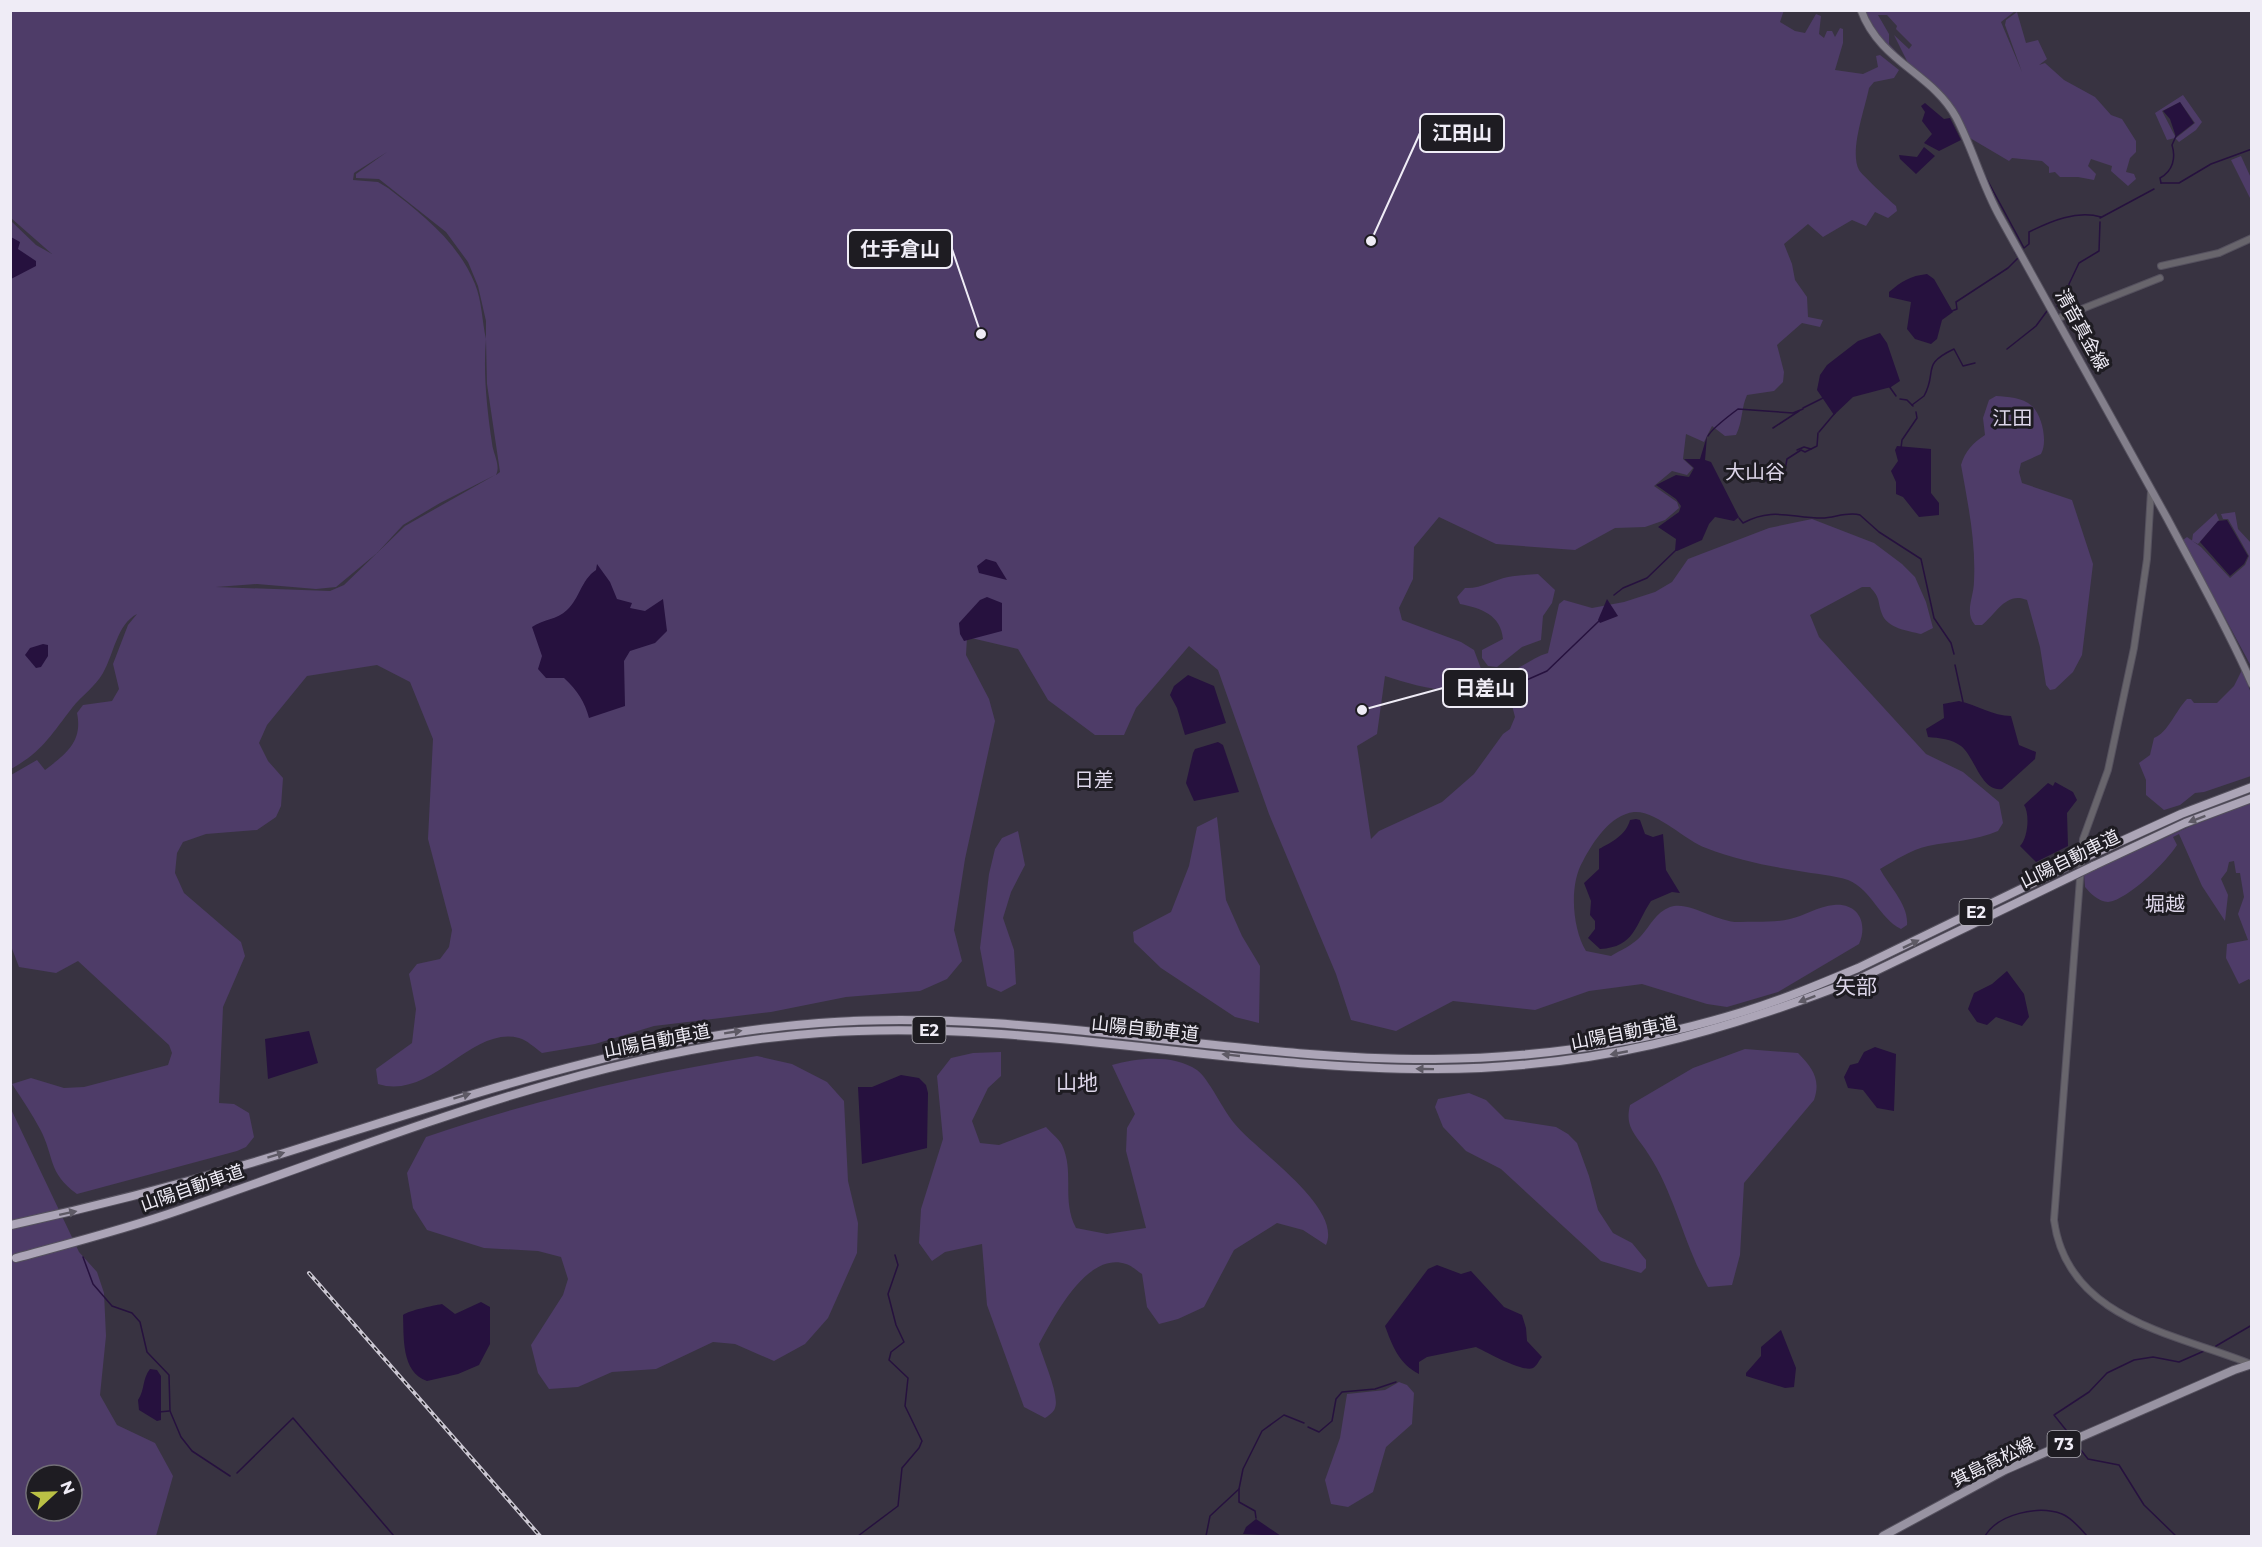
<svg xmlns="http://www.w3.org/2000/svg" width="2262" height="1547" viewBox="0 0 2262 1547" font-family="Montserrat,'Noto Sans JP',sans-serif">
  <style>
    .green { fill: #4e3c68; fill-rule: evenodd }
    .water { fill: #26113e }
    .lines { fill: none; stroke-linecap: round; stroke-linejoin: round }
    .stream { stroke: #26113e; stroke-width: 1.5 }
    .tertiary-casing { stroke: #55515e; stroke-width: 8 }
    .secondary-casing { stroke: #55515e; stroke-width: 9 }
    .primary-casing { stroke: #55515e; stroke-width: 10 }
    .motorway-casing { stroke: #55515e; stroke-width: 10 }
    .tertiary { stroke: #68656c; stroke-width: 6 }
    .secondary { stroke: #837f8b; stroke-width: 7 }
    .primary { stroke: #9893a2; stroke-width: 8 }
    .motorway { stroke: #aca5b7; stroke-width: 8 }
    .rail-casing { stroke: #cbc7d2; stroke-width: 4 }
    .rail { stroke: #1e1c22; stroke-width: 1.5; stroke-dasharray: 4.5; stroke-linecap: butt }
    .motorway-bridge-casing { stroke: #55515e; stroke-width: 10; stroke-linecap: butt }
    .motorway-bridge { stroke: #aca5b7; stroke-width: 8 }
    .oneway { fill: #5e5a65 }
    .labels { text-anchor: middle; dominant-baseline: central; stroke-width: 6; stroke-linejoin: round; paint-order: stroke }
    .shield { fill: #1e1c22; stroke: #b0aeb6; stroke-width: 1.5 }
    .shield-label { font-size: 16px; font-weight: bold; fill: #efecf6 }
    .street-label { font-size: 18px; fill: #efecf6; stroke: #1e1c22 }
    .neighbourhood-label { font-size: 20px; fill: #ddd6e9; stroke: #1e1c22 }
    .quarter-label { font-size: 21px; fill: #ddd6e9; stroke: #1e1c22 }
    .leader { fill: none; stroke: #efecf6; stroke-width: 2 }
    .callout-dot { fill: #efecf6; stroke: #1e1c22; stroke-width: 2 }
    .callout { fill: #1e1c22; stroke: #efecf6; stroke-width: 2 }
    .callout-label { font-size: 20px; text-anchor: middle; font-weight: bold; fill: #efecf6 }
  </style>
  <rect width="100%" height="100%" fill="#383341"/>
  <g class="green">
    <path d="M1784 10 1780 22 1795 31 1805 33 1816 14 1821 16 1819 34 1824 38 1827 31H1832L1835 37 1840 28 1843 29V43L1835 70 1863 74 1878 67 1876 56 1880 55 1899 70 1894 78 1874 82 1869 88C1865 109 1849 151 1859 170 1861 174 1890 201 1896 206L1897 211 1888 218 1875 212 1866 226 1852 220 1823 237 1808 224 1784 244 1792 264 1795 280 1807 297 1808 317 1823 320 1820 327 1802 323 1777 345 1784 372 1783 382 1774 391 1747 395C1741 408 1743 421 1736 435L1725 436 1712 426 1704 442 1686 434 1683 459 1693 468 1687 475 1672 471 1654 486 1677 502 1679 508 1665 520 1645 527 1615 528 1575 550 1496 544 1439 517 1414 547 1413 579 1399 608 1402 620 1461 642 1474 650 1483 674 1477 686C1447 696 1414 685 1385 676L1377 734 1357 746 1371 839 1379 831 1442 802 1474 774 1503 734 1510 729 1515 717 1504 674C1521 669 1531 658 1548 653L1559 604 1564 600 1592 608 1624 602 1655 592 1672 582 1688 559 1769 528 1812 519 1874 543 1902 564 1915 577 1926 602 1933 628 1921 634C1908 631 1887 628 1882 614 1877 600 1881 599 1870 587H1862L1810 615 1819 637 1926 754 1963 772 1999 802 2003 823 1998 831C1975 841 1952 841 1928 846 1910 850 1896 860 1880 869 1889 886 1909 905 1907 925L1901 929C1879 918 1872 890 1848 880 1833 875 1814 874 1799 871 1767 866 1737 860 1706 848 1686 841 1656 810 1634 812 1610 815 1593 842 1583 861 1569 884 1572 928 1586 951L1611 956C1621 950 1633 945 1641 936 1651 925 1655 913 1670 907 1689 900 1717 923 1740 922 1756 921 1774 923 1790 919 1804 916 1819 906 1834 905 1859 903 1868 924 1859 944L1778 992 1727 1007 1707 1004 1642 984 1589 991 1535 1010 1453 1001 1396 1031 1351 1020 1336 974 1269 814 1218 670 1189 646 1136 708 1124 735H1095L1048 700 1018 649 967 637 966 655 989 699 995 721 965 859 954 930 962 961 947 979 920 991 846 997 771 1012 654 1026 595 1044 542 1053C535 1048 527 1040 519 1038 472 1025 431 1101 378 1084L376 1069 412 1043 416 1009 409 974 417 964 440 959 449 947 452 930 428 839 433 739 410 682 377 665 307 676 267 725 259 743 268 761 283 778 281 806 276 817 257 830 206 834 183 842 177 853 175 873 184 893 241 942 245 956 223 1007 219 1103 234 1104 249 1113 254 1137 246 1147 237 1151 77 1194C47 1172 55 1157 40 1129 32 1114 22 1099 12 1084L31 1078 64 1088 84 1087 168 1065 172 1053 169 1045 78 961 56 973 19 967 11 946V775L37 760 45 770C66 754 83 742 77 713L83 705 112 701 119 689 113 664 128 625 137 614C117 624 114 654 103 673 95 687 82 695 72 708 51 735 42 752 11 769L10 220 36 245 52 254 11 218V11ZM387 152 356 174V178L379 179 446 232 468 262 478 286 486 321V339C482 321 482 301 475 284 458 242 422 214 388 188L378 182 353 180 354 173ZM486 339 487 384 500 472 496 475C501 465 493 454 492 443 487 409 483 373 486 339ZM495 475 405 526 344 585 330 591 216 587 257 584 316 589 336 587 377 553 403 525 440 503Z"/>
    <path d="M1865 11H2015L2001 22 2022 72 2005 25 2006 20 2017 12 2026 43 2038 40 2047 59 2039 65 2045 63 2064 80 2095 97 2111 115 2122 119 2136 141V152L2130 158 2126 172 2134 174 2136 179 2128 186 2111 171 2112 166 2091 159 2088 166 2096 174 2094 180 2078 177H2060L2055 172 2049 173V167L2042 161 2012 158 2009 161 1970 138 1948 99 1908 63 1894 35 1909 49 1912 45 1896 29 1897 26 1887 15H1878L1889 34V44L1905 61 1881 40Z"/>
    <path d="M2183 95 2202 122 2196 130 2179 142 2175 138 2167 140 2155 113ZM2180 102 2195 123 2176 138 2162 111Z"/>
    <path d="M2241 156 2251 178 2250 198 2231 160Z"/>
    <path d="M1996 396C2008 397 2022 397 2032 406 2042 415 2048 442 2041 454L2021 463 2019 472 2022 483 2072 500 2093 564 2082 655 2073 672 2055 689 2050 690 2046 685 2040 647 2027 600C2006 591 1996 614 1982 625H1975C1964 612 1974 597 1974 581 1976 542 1968 504 1961 465 1965 451 1973 443 1985 435L1983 418 1989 400Z"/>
    <path d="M2235 512 2238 529 2251 543V666L2183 540 2187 537 2201 547 2230 578 2245 565 2249 556 2228 519H2223L2221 514Z"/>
    <path d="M2216 513 2219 520 2198 544 2192 541 2193 534Z"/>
    <path d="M1538 574 1555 590 1552 603 1543 616 1541 640 1522 647 1497 667 1488 666 1482 658V650L1503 639C1501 615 1481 608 1460 604L1457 597 1465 588C1481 589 1493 580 1508 577 1518 575 1528 575 1538 574Z"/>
    <path d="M2242 670 2251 693V776L2204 792 2195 793 2180 805 2164 810 2146 795V780L2139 763 2150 755 2154 738C2168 733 2176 710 2187 699H2191L2194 703H2217L2234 686Z"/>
    <path d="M2251 803V982L2249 979 2239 984 2226 958 2227 944 2248 940 2238 914 2244 897 2240 873H2236L2234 861 2229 862 2227 871 2221 879 2228 895 2225 921 2202 886 2179 834 2173 837 2177 845C2167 861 2128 900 2108 902 2099 902 2090 893 2085 887L2084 874 2191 826Z"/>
    <path d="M1217 817 1226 900 1242 936 1260 966 1259 1023 1235 1017 1161 968 1134 942 1133 932 1171 912 1189 866 1197 827Z"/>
    <path d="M1018 831 1025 865 1011 892 1003 918 1014 950 1016 984 1001 992 987 986 980 948 989 874 995 849 1002 838Z"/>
    <path d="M1745 1049 1798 1053C1813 1068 1821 1080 1814 1100L1744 1183 1740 1255 1732 1285 1708 1287C1684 1245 1675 1195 1649 1155 1638 1136 1624 1129 1630 1105L1693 1068Z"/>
    <path d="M1001 1052V1076L988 1088 972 1121 980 1143 999 1145 1046 1127C1051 1133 1059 1139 1062 1145 1075 1173 1061 1199 1076 1228L1107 1234 1146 1228 1126 1151 1127 1128 1135 1114 1112 1065C1138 1058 1172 1054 1197 1070 1209 1079 1223 1110 1234 1123 1255 1150 1343 1207 1326 1245L1303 1230 1277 1223 1234 1250 1204 1307 1178 1319 1159 1324 1147 1307 1142 1274C1137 1271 1131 1265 1126 1264 1087 1251 1054 1317 1039 1344 1043 1359 1060 1396 1055 1408 1054 1412 1048 1416 1045 1418L1024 1407 987 1305 982 1244 945 1252 932 1261 919 1243 921 1209 943 1139 937 1076 951 1058 973 1053Z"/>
    <path d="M757 1056 792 1064 827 1082 844 1101 848 1181 858 1223 857 1253 828 1318 805 1344 774 1361 735 1344 713 1342 656 1369 612 1372 578 1387 549 1389 538 1373 531 1345 563 1295 568 1279 561 1257 538 1251 484 1248 427 1230 413 1208 407 1173 426 1137C534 1100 644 1074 757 1056Z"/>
    <path d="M1469 1093 1486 1100 1505 1119 1556 1127 1568 1134 1577 1143 1589 1176 1598 1210 1613 1233 1632 1243 1646 1260V1268L1641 1273 1601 1261 1501 1169 1466 1151 1443 1127 1435 1107 1438 1099Z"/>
    <path d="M10 1107 79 1252 97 1272 104 1293 106 1336 100 1395 117 1425 155 1443 173 1476 156 1536H11ZM36 1475H72V1511H36Z"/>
    <path d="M1399 1382 1407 1385 1414 1393 1412 1424 1386 1447 1373 1492 1348 1507 1331 1504 1325 1480 1340 1438 1347 1394 1385 1390Z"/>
  </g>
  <g class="water">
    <path d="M2180 102 2194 123 2176 137 2170 119 2163 111Z"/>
    <path d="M1925 103 1944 119 1950 118 1961 140 1939 151 1924 143 1932 134 1922 121 1925 112 1921 106Z"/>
    <path d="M1924 147 1935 156 1916 174 1900 159 1899 155 1917 157Z"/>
    <path d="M11 237 20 242 18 249 36 261V266L11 279Z"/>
    <path d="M1927 274 1934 279 1953 312 1942 320 1937 339 1931 344 1915 339 1907 329 1911 302 1889 297V292C1902 281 1910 276 1927 274Z"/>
    <path d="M1880 333 1887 343 1900 381 1891 387 1853 397 1834 415 1817 390 1820 375 1827 365 1858 341Z"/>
    <path d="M1707 436 1705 460 1711 462 1739 517 1734 521 1715 517 1709 524 1702 540 1677 551H1675L1676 539 1658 527 1679 512 1681 506 1676 499 1656 485 1676 475 1689 477 1694 468 1684 459H1700Z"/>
    <path d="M1897 446 1931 449V493L1939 503V515L1919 517 1903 497 1896 494V482L1891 471 1898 461 1895 450Z"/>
    <path d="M2227 520 2248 556 2244 564 2230 576 2200 542 2218 521Z"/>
    <path d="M986 559 996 562 1007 580 979 573 977 566Z"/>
    <path d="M597 564 610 582 617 599 632 603 630 608 645 611 663 599 667 631 655 643 630 651 624 661 625 706 589 718C585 702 577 690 564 678H546L538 669 542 656 532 627C543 619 557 620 567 610 580 598 581 580 596 570Z"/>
    <path d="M987 597 1002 603V631L964 641 960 634 959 623 980 600Z"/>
    <path d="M1607 599 1618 616 1600 623 1598 620Z"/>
    <path d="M43 644 48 645V656L41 667 36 668 25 655 30 648Z"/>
    <path d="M1188 675 1214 686 1226 723 1185 735 1177 708 1170 695 1174 686Z"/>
    <path d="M1959 701C1977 705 1993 716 2011 716L2019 745 2036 752 2035 759 2002 789C1981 792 1975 757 1961 746 1952 739 1939 738 1928 737L1926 729 1944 718 1943 704Z"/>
    <path d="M1218 742 1223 745 1239 792 1194 801 1186 783 1193 753 1195 749Z"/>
    <path d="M2055 782 2073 792 2077 800 2067 813 2068 846 2036 862 2020 846C2028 838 2030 814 2024 805L2048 783 2053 786Z"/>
    <path d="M1636 819 1640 820 1645 834 1653 837 1663 834 1666 870 1680 893 1672 892 1651 901C1635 925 1635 947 1600 949L1588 938 1595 929V921L1590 915 1591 901 1584 883 1599 869V849C1612 842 1626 835 1630 820Z"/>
    <path d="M2007 971 2024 994 2029 1017 2022 1026 1996 1017 1987 1025 1977 1022 1968 1009 1974 993 1992 984Z"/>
    <path d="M309 1031 318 1063 268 1079 265 1039Z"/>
    <path d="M1875 1047 1896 1054 1894 1111 1877 1108 1863 1090 1848 1088 1844 1077 1850 1065 1858 1063 1864 1052Z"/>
    <path d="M901 1075 919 1078 926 1085 928 1093 927 1148 862 1164 858 1087H872Z"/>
    <path d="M1437 1265 1461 1274 1471 1271 1504 1307 1522 1315 1526 1328 1527 1341 1542 1357C1539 1360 1537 1366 1533 1368 1524 1373 1486 1352 1476 1347L1427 1357 1419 1362V1374C1399 1364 1392 1345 1385 1326L1428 1269Z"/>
    <path d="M481 1302 490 1307V1344L479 1365 458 1374 427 1381C401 1372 404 1337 403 1315 410 1310 432 1306 442 1304L455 1314Z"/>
    <path d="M1781 1330 1796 1368 1794 1387 1785 1388 1746 1376V1373L1761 1356V1347Z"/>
    <path d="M150 1369 157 1370 161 1376V1420L157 1421 139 1410 138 1400C145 1390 142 1379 150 1369Z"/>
    <path d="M1256 1519 1281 1536 1243 1534 1246 1527Z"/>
  </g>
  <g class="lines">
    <g class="stream">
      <path d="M1984 174 2024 248 2029 244V232C2051 221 2077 210 2101 217"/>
      <path d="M2161 183H2179L2211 164 2252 149"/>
      <path d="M2161 183 2160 178C2173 171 2176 158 2172 145L2176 136"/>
      <path d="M2100 218 2154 189"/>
      <path d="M2015 252 2049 310"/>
      <path d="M2057 306 2069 299V284L2079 263 2099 251 2100 222"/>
      <path d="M1952 311 1957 309 1956 302 2008 268 2018 258"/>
      <path d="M2007 349 2036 326 2047 311"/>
      <path d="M1889 386 1896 396"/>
      <path d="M1900 399 1907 400 1913 406"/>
      <path d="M1912 405 1924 396C1938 371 1920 365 1954 349L1963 366 1975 363"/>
      <path d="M1803 408 1823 398"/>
      <path d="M1773 428 1799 411"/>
      <path d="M1819 432 1835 413"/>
      <path d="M1708 436C1711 430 1730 415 1738 409L1793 413 1803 409"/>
      <path d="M1901 448 1902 440 1917 418 1916 412"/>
      <path d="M1797 450 1804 447 1811 449"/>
      <path d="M1753 480 1774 481 1785 470 1787 459 1801 450 1805 452 1817 446 1818 433"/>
      <path d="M1739 518 1743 523C1773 507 1791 518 1822 518 1834 518 1848 511 1860 515L1879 532 1921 559 1934 618 1951 643 1954 654"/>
      <path d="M1614 595 1623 588 1647 578 1675 551"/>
      <path d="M1955 665 1963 702"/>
      <path d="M1513 686 1547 671 1599 621"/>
      <path d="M83 1257 93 1284 112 1306 132 1313 140 1322 147 1352 169 1375 170 1411 181 1437 192 1451 230 1476"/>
      <path d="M2216 1346 2252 1325"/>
      <path d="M159 1412 169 1411"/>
      <path d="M1308 1427 1319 1432 1332 1421 1336 1399 1342 1392 1375 1389 1396 1382"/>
      <path d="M2070 1435 2054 1415 2089 1392 2107 1373 2134 1360 2153 1357 2179 1362 2204 1351"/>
      <path d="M2076 1444 2088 1459 2119 1465 2144 1505 2176 1536"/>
      <path d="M237 1473 293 1418 394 1536"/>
      <path d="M1239 1489V1502L1255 1511 1256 1518"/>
      <path d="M858 1536 898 1506 902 1468 919 1448 922 1441 905 1406 908 1378 889 1360 891 1352 904 1342 896 1325 888 1294 898 1265 895 1255"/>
      <path d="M1206 1536 1210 1516 1239 1489 1243 1469 1262 1431 1284 1415 1304 1423"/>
      <path d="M1985 1536C1998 1514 2038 1505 2062 1514 2072 1518 2081 1529 2087 1536"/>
    </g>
    <g class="tertiary-casing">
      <g id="tertiary">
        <path d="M2161 266 2219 253 2252 238"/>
        <path d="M2059 318 2160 278"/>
        <path d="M2151 491 2147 559 2134 648 2108 770 2083 839 2054 1220C2067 1319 2173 1333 2251 1364"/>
      </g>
    </g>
    <g class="secondary-casing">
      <path id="secondary" d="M1861 10C1880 62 1932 73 1956 117 1973 149 1982 185 2000 217 2056 317 2112 417 2167 518 2196 573 2227 627 2252 684"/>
    </g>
    <g class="primary-casing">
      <path id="primary" d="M1883 1536 2005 1470 2234 1370 2252 1364"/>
    </g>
    <g class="motorway-casing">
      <g id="motorway">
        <path d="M2093 854 2181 814 2252 787"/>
        <path d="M2093 866 2185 823 2252 798"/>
        <path d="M11 1225C116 1202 220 1174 322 1141 486 1090 647 1036 819 1023 1027 1007 1228 1060 1434 1059 1539 1058 1642 1043 1742 1012 1782 1000 1820 984 1858 968"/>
        <path d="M16 1258C71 1243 126 1229 180 1210 390 1138 596 1049 820 1033 1028 1018 1230 1070 1436 1069 1594 1068 1715 1035 1861 978"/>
      </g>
    </g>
    <use href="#tertiary" class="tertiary"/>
    <use href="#secondary" class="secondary"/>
    <use href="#primary" class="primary"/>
    <use href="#motorway" class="motorway"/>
    <g class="rail-casing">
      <path id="rail" d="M309 1273 540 1536"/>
    </g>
    <use href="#rail" class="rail"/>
    <g class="motorway-bridge-casing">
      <g id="motorway-bridge">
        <path d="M1858 968 2093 854"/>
        <path d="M1861 978 2093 866"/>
      </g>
    </g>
    <use href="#motorway-bridge" class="motorway-bridge"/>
  </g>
  <defs><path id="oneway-solid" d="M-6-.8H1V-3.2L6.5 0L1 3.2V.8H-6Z" transform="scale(1.5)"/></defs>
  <g class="oneway">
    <use href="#oneway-solid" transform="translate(2197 819) rotate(159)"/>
    <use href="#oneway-solid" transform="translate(1911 944) rotate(-26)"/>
    <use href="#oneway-solid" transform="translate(1807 999) rotate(159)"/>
    <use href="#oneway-solid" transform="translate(733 1032) rotate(-9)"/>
    <use href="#oneway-solid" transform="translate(1619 1053) rotate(169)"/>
    <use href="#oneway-solid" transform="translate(1231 1055) rotate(-174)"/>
    <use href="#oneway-solid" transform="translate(1425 1069) rotate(-179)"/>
    <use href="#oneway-solid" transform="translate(462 1096) rotate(-17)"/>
    <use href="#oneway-solid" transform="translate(276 1155) rotate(-17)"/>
    <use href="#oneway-solid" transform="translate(68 1213) rotate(-12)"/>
  </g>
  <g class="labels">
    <g class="shield">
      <rect x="1959.5" y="899" width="33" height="26" rx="4.5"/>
      <rect x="912.5" y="1017" width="33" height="26" rx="4.5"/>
      <rect x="2047.5" y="1431" width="33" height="26" rx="4.5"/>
    </g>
    <g class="shield-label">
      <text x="1976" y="912">E2</text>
      <text x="929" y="1030">E2</text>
      <text x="2064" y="1444">73</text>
    </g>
    <g class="street-label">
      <text transform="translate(2082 330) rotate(61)">清音真金線</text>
      <text transform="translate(2070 859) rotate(-26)">山陽自動車道</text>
      <text transform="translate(1145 1029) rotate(6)">山陽自動車道</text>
      <text transform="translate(1624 1033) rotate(-11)">山陽自動車道</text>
      <text transform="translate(657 1041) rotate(-11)">山陽自動車道</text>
      <text transform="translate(192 1188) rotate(-19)">山陽自動車道</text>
      <text transform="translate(1993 1462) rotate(-26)">箕島高松線</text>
    </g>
    <g class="neighbourhood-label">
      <text x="2012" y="418">江田</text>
      <text x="1755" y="472">大山谷</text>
      <text x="1094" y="780">日差</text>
      <text x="2165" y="904">堀越</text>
    </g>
    <g class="quarter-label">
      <text x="1856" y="986">矢部</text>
      <text x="1077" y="1082">山地</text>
    </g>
  </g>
  <path class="leader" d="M1371 241L1420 133M981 334L952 249M1362 710L1443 688"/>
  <g class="callout-dot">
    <circle cx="1371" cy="241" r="6"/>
    <circle cx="981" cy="334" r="6"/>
    <circle cx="1362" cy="710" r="6"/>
  </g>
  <g class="callout">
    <rect x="1420" y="114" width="84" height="38" rx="6"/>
    <rect x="848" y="230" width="104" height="38" rx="6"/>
    <rect x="1443" y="669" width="84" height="38" rx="6"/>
  </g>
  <g class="callout-label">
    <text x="1462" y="140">江田山</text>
    <text x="900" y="256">仕手倉山</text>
    <text x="1485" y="695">日差山</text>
  </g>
  <rect width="2262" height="1547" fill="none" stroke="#efecf6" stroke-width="24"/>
  <g transform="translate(54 1493) rotate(68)"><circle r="28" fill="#1e1c22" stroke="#726f77" stroke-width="1.5"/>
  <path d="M0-4.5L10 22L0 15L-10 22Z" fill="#bac045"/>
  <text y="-9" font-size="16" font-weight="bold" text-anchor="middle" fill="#efecf6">N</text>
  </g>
</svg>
